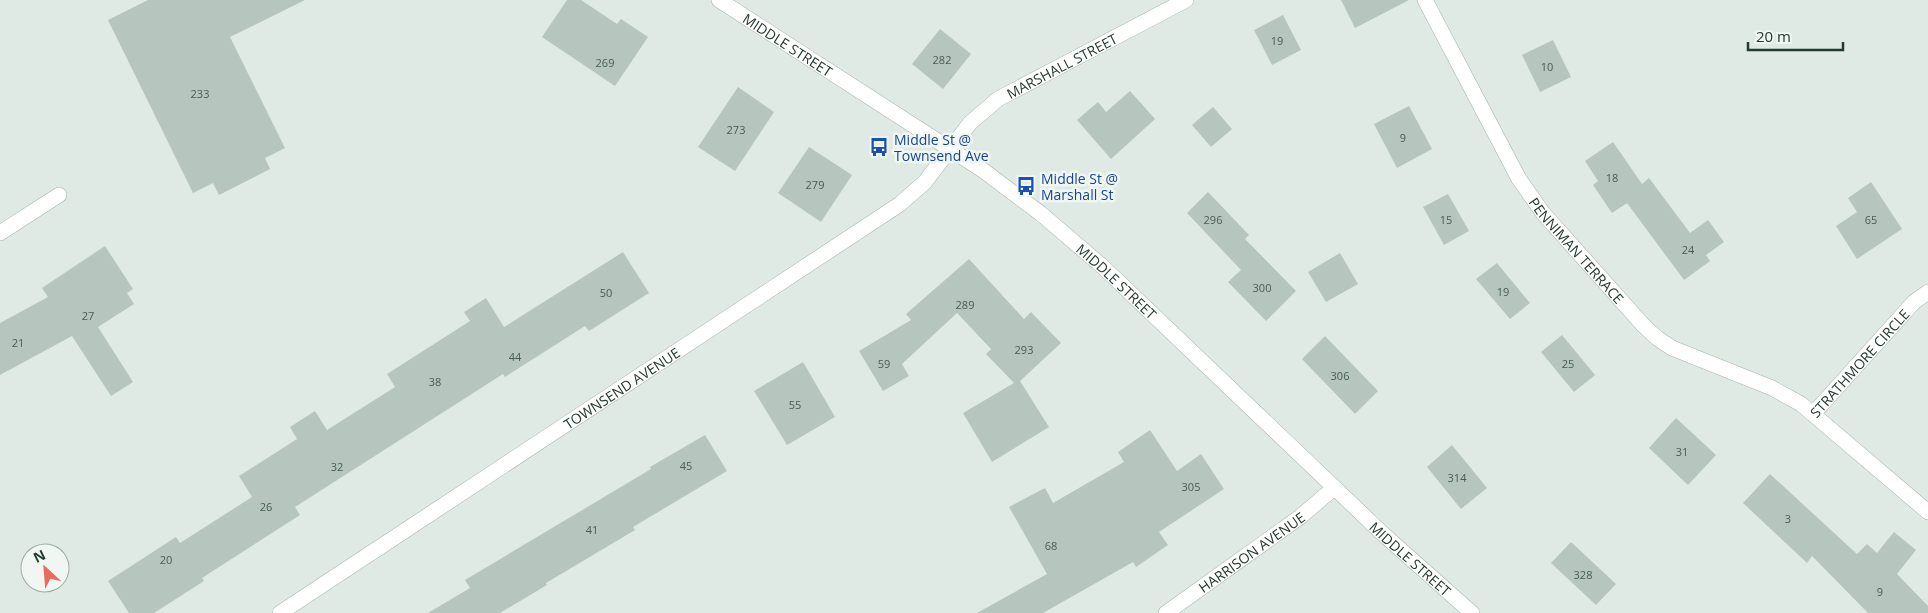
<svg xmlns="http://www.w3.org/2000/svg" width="1928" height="613" viewBox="0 0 1928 613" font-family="'Open Sans',sans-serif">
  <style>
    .building { fill: #b6c5bd }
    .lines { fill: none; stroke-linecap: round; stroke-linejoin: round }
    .minor-casing { stroke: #a3b2aa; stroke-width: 16 }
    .tertiary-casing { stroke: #a3b2aa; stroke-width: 16 }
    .minor { stroke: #fff; stroke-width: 15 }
    .tertiary { stroke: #fff; stroke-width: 15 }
    .labels { text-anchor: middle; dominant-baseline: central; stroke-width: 5; stroke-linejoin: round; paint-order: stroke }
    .number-label { font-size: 11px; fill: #475d52 }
    .street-label { font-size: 14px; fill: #223a2f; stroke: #f0f7f3 }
    .transit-label { font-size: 14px; fill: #164399; stroke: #f0f7f3; text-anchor: start }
  </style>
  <rect width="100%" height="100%" fill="#e0eae4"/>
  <g class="building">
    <path d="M148 0H305L230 37 285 148 265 158 270 169 219 195 213 183 193 193 108 20Z"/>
    <path d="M567 0H581L617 24 621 19 648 37 615 86 542 37Z"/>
    <path d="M1341 0H1409L1355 28Z"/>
    <path d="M1283 15 1301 50 1272 65 1254 30Z"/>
    <path d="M940 29 971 54 943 89 912 64Z"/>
    <path d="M1553 40 1571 77 1540 92 1522 55Z"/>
    <path d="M738 87 774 112 735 171 698 147Z"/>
    <path d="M1130 91 1155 119 1111 159 1077 120 1098 102 1106 112Z"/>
    <path d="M1409 106 1432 149 1397 168 1374 124Z"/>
    <path d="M1213 107 1232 129 1211 147 1192 125Z"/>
    <path d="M1613 142 1642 184 1649 178 1690 233 1708 220 1724 242 1706 255 1710 261 1684 280 1627 203 1612 213 1593 185 1598 181 1585 161Z"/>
    <path d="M809 147 852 175 821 222 778 193Z"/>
    <path d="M1871 182 1902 229 1857 259 1836 226 1857 212 1848 198Z"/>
    <path d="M1208 192 1249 235 1245 239 1296 291 1266 321 1228 282 1241 270 1187 213Z"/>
    <path d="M1448 194 1469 231 1444 245 1423 207Z"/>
    <path d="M105 246 133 289 127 293 134 304 98 327 133 382 111 396 72 336 0 375V323L48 297 42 288Z"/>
    <path d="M623 252 649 293 589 331 585 326 505 377 503 374 295 507 300 515 202 578 204 581 154 613H129L108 581 176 537 180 543 252 497 239 476 297 439 290 427 315 411 327 430 395 387 387 374 470 321 464 312 486 298 504 327Z"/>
    <path d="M1340 253 1358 284 1326 302 1308 272Z"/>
    <path d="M969 259 1024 319 1031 312 1061 343 1020 381 1049 427 992 462 963 413 1014 383 986 354 991 349 957 313 902 364 909 376 883 391 859 351 911 320 906 314Z"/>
    <path d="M1497 263 1530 303 1510 319 1476 279Z"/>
    <path d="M1562 335 1595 375 1574 392 1541 352Z"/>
    <path d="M1325 336 1378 391 1355 414 1302 359Z"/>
    <path d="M803 362 835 417 787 445 754 391Z"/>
    <path d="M1676 418 1716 455 1688 485 1649 448Z"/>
    <path d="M1150 430 1177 471 1201 454 1224 489 1159 532 1168 545 1136 567 1133 562 1043 613H977L1047 574 1009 507 1045 488 1053 503 1124 462 1118 452Z"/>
    <path d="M705 435 727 471 633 527 635 530 546 583 547 585 500 613H428L470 588 465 580 651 469 650 467Z"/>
    <path d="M1452 445 1487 488 1461 509 1427 467Z"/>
    <path d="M1770 474 1857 554 1867 544 1877 553 1894 532 1916 550 1897 574 1928 606V613H1868L1812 556 1807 563 1743 503Z"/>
    <path d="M1571 542 1616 584 1596 605 1551 563Z"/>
  </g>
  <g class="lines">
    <g class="minor-casing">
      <g id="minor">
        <path id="s1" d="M1425 0 1519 179 1543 213 1643 325 1657 338 1672 348 1772 388 1801 404 1928 512"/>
        <path d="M0 233 59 195"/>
        <path id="s2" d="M1813 414 1914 302 1928 292"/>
        <path id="s3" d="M280 613 900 204 925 182 970 123 998 99 1186 0"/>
        <path id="s4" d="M1166 613 1300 517 1334 488"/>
      </g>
    </g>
    <g class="tertiary-casing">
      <g id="tertiary">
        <path id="s5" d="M719 0 984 171 1040 213 1102 266 1383 534 1472 613"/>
      </g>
    </g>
    <use href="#minor" class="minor"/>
    <use href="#tertiary" class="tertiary"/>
  </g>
  <defs>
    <g id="bus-bare" transform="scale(1.5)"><path d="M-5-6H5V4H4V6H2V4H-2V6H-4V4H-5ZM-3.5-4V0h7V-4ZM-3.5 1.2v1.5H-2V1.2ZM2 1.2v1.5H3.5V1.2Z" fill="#1a4fb4" stroke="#f0f7f3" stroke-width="2.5" paint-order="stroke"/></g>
  </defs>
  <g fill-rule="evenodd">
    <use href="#bus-bare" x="879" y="147"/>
    <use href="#bus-bare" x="1026" y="186"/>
  </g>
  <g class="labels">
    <g class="number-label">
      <text x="1277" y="40">19</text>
      <text x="942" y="59">282</text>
      <text x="605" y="62">269</text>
      <text x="1547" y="66">10</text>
      <text x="200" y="93">233</text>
      <text x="736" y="129">273</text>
      <text x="1403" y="137">9</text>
      <text x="1612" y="177">18</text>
      <text x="815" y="184">279</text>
      <text x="1213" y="219">296</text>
      <text x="1446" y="219">15</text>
      <text x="1871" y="219">65</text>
      <text x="1688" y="249">24</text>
      <text x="1262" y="287">300</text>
      <text x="1503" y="291">19</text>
      <text x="606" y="292">50</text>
      <text x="965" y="304">289</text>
      <text x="88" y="315">27</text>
      <text x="18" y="342">21</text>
      <text x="1024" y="349">293</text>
      <text x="515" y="356">44</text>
      <text x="884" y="363">59</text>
      <text x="1568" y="363">25</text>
      <text x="1340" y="375">306</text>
      <text x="435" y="381">38</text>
      <text x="795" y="404">55</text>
      <text x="1682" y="451">31</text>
      <text x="686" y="465">45</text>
      <text x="337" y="466">32</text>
      <text x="1457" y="477">314</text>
      <text x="1191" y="486">305</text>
      <text x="266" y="506">26</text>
      <text x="1788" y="518">3</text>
      <text x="592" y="529">41</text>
      <text x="1051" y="545">68</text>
      <text x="166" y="559">20</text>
      <text x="1583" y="574">328</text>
      <text x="1880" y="591">9</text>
    </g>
    <g class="street-label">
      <text stroke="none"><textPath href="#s5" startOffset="82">MIDDLE STREET</textPath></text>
      <text stroke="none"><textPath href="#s3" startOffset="959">MARSHALL STREET</textPath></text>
      <text stroke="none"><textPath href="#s1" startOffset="294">PENNIMAN TERRACE</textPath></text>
      <text stroke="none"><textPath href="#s5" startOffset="488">MIDDLE STREET</textPath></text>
      <text stroke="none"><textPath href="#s2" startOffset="69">STRATHMORE CIRCLE</textPath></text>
      <text stroke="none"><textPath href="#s3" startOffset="409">TOWNSEND AVENUE</textPath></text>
      <text stroke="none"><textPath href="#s4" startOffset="105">HARRISON AVENUE</textPath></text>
      <text stroke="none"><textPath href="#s5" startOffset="892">MIDDLE STREET</textPath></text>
    </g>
    <g class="transit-label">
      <text x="894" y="139">Middle St @<tspan x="894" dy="16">Townsend Ave</tspan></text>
      <text x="1041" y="178">Middle St @<tspan x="1041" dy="16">Marshall St</tspan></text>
    </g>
  </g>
  <g transform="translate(45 568) rotate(334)"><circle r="24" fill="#f0f7f3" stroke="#9eaba5"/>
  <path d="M0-4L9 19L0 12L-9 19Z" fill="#ec695d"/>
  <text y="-8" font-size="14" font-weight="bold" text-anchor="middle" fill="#223a2f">N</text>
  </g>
  <path d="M1748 42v8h95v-8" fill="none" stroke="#223a2f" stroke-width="2.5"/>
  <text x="1756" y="42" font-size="15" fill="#223a2f" stroke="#f0f7f3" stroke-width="4" paint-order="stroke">20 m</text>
</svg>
